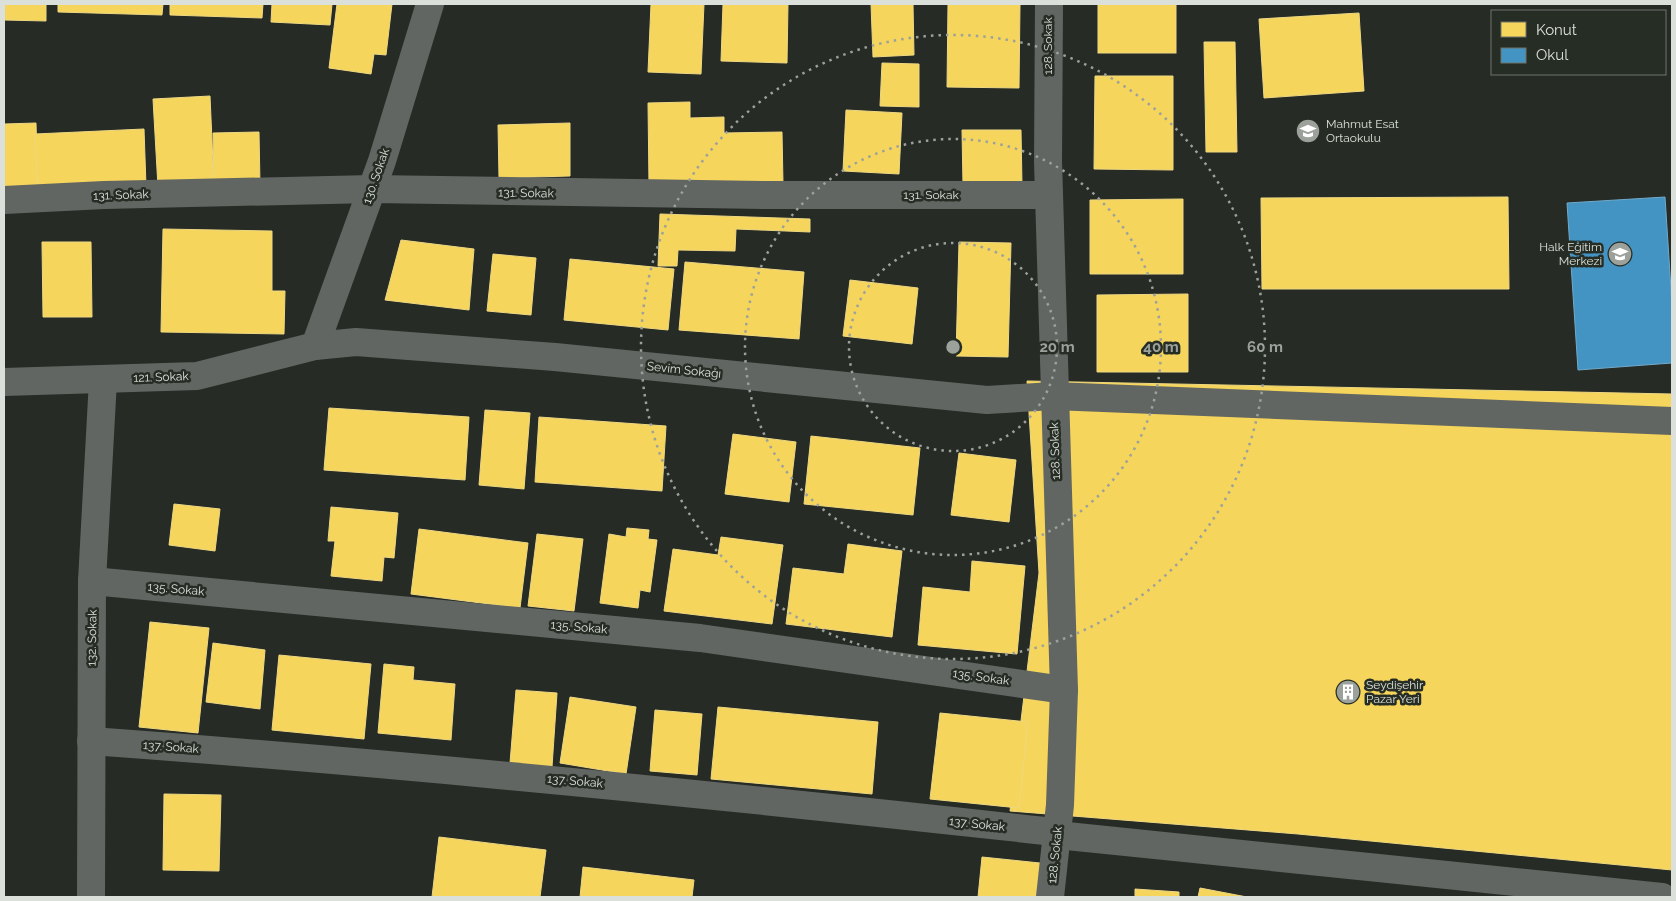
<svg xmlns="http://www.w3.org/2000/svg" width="1676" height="901" viewBox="0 0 1676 901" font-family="Raleway,sans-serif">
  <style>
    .homes { fill: #f6d55c; stroke: #eed882 }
    .schools { fill: #4393c3; stroke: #71aaca }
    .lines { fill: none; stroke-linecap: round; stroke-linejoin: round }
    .minor { stroke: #626662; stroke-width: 28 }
    .ring { fill: none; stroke: #9ca19b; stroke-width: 2.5; stroke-dasharray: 2.5 5 }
    .labels { text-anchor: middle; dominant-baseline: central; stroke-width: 5; stroke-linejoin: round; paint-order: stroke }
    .street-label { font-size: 12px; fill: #dbe0da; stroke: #262d24 }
    .poi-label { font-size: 12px; fill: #dbe0da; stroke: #262d24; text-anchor: start }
    .centre { fill: #9ca19b; stroke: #262d24; stroke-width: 2.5 }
    .ring-label { font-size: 15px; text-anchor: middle; font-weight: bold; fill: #9ca19b; stroke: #262d24; stroke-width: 5; stroke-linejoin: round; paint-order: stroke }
  </style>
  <rect width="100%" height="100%" fill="#272b26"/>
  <g class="homes">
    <path d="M4 4H46V21L4 20Z"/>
    <path d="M58 4H163L162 15 58 12Z"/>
    <path d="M170 4H263L262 18 170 15Z"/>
    <path d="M272 4H332L330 25 271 22Z"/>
    <path d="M337 4H392L386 55 374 54 371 74 329 68Z"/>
    <path d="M651 4H704L701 74 648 72Z"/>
    <path d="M723 4H788L787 63 721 61Z"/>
    <path d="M871 4H913L914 55 873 57Z"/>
    <path d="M948 4H1020L1019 88 947 87Z"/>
    <rect x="1098" y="4" width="78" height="49"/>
    <path d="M1359 13 1364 91 1264 98 1259 19Z"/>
    <path d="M1204 42H1235L1237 152H1206Z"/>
    <path d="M882 63 919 64V107L880 106Z"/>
    <path d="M1095 76H1173V170L1094 169Z"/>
    <path d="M210 96 214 186 158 187 153 99Z"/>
    <path d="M690 102V118L724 117V133L782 132 783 184 649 185 648 103Z"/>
    <path d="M846 110 902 113 899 174 843 171Z"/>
    <path d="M36 123 38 191 4 192V124Z"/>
    <path d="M570 123V176L499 178 498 125Z"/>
    <path d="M144 129 146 186 38 191 35 134Z"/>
    <path d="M962 130H1021L1022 185H963Z"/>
    <path d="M259 132 260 185 214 186 213 133Z"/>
    <path d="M1508 197 1509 289H1262L1261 198Z"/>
    <path d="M1183 199V274H1090V200Z"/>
    <path d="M660 214 810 219V232L736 229 735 251 678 250 677 266H658Z"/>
    <path d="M163 229 272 231V291H285L284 334 161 332Z"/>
    <path d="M401 240 474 249 469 310 385 300Z"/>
    <path d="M42 242H91L92 317H43Z"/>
    <path d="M959 242 1011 243 1008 357 956 356Z"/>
    <path d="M493 254 536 258 531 315 487 311Z"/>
    <path d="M570 259 674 269 668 330 564 320Z"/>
    <path d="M685 262 804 272 799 339 679 330Z"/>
    <path d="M850 280 918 288 912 344 843 336Z"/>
    <path d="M1188 294V372H1097V295Z"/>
    <path d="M1027 381 1672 394V870L1298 834 1010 811 1039 573Z"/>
    <path d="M329 408 469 417 465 480 324 470Z"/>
    <path d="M485 410 530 413 524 489 479 485Z"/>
    <path d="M539 417 666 426 662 491 535 482Z"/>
    <path d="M733 434 796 442 789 502 725 494Z"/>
    <path d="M811 436 920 448 913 515 804 504Z"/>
    <path d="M959 453 1016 460 1009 522 951 515Z"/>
    <path d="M174 504 220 509 215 551 169 545Z"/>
    <path d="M331 507 398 513 394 558 384 557 382 581 331 576 335 541H328Z"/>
    <path d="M627 528 649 530 648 539 657 540 650 592 640 590 638 608 600 603 609 534 626 537Z"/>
    <path d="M419 529 528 543 520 608 411 594Z"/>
    <path d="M537 534 583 539 574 611 528 606Z"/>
    <path d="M721 537 783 545 772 624 664 611 673 549 718 555Z"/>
    <path d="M848 544 902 551 892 637 786 624 793 568 844 574Z"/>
    <path d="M972 561 1025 566 1017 654 918 645 923 587 970 592Z"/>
    <path d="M150 622 209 628 198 733 139 727Z"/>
    <path d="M213 643 265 650 260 709 206 702Z"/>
    <path d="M279 655 371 664 364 739 272 730Z"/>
    <path d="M384 664 414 667 413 680 455 684 451 740 378 733Z"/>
    <path d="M516 690 557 693 552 767 510 763Z"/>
    <path d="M570 697 636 707 626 774 560 763Z"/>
    <path d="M718 707 878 722 872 794 711 779Z"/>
    <path d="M655 710 702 714 697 775 650 771Z"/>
    <path d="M940 713 1028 722 1019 808 930 799Z"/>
    <path d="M164 794 221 795 219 871 163 870Z"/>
    <path d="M439 837 546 850 540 897H432Z"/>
    <path d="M982 857 1040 863 1036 897H978Z"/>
    <path d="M583 867 694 880 692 897H580Z"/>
    <path d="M1200 888 1247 897H1198Z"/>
    <path d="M1135 889 1179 892V897H1135Z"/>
  </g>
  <path class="schools" d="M1665 197 1672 305V363L1578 370 1567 203Z"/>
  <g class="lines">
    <g class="minor">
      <path d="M1049 4 1048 161 1064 690 1060 805 1050 897"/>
      <path d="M4 200 104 195 372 189 763 195H1049"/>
      <path d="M315 346 382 161 430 4"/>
      <path d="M4 382 197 376 315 346 356 342 555 357 987 400 1053 396 1672 421"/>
      <path d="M92 581 700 638 1064 690"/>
      <path d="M91 741C410 764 728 796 1045 831L1057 835 1662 897"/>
      <path d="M91 897 92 581 103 380"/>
    </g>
  </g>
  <g class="ring">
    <circle cx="953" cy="347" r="104"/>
    <circle cx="953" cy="347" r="208"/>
    <circle cx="953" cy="347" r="312"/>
  </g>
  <defs>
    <g id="school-disc" transform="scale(1.25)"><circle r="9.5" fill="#9ca19b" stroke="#262d24"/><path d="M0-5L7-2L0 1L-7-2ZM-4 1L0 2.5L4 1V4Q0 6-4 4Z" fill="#fff"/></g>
    <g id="building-disc" transform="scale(1.25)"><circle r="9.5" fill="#9ca19b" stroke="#262d24"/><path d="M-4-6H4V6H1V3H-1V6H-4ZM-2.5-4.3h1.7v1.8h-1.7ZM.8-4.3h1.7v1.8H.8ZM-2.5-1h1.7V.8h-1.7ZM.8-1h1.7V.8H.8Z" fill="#fff"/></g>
  </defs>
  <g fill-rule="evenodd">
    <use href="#school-disc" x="1308" y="131"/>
    <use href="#school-disc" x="1620" y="254"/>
    <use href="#building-disc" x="1348" y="692"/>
  </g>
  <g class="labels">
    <g class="street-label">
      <text transform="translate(1048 46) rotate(-90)">128. Sokak</text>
      <text transform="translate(376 176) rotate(-71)">130. Sokak</text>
      <text transform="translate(526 193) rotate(1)">131. Sokak</text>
      <text transform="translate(121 195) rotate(-2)">131. Sokak</text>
      <text x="931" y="195">131. Sokak</text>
      <text transform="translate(684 370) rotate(6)">Sevim Sokağı</text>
      <text transform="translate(161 377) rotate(-2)">121. Sokak</text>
      <text transform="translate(1055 451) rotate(-92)">128. Sokak</text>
      <text transform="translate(176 589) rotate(5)">135. Sokak</text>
      <text transform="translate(579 627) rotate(5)">135. Sokak</text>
      <text transform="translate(92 638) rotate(-89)">132. Sokak</text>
      <text transform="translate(981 677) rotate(8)">135. Sokak</text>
      <text transform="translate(171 747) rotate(4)">137. Sokak</text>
      <text transform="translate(575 781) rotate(5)">137. Sokak</text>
      <text transform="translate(977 824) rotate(6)">137. Sokak</text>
      <text transform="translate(1055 855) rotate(-84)">128. Sokak</text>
    </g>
    <g class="poi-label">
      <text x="1326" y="124">Mahmut Esat<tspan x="1326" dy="14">Ortaokulu</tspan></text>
      <text x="1602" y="247" text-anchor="end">Halk Eğitim<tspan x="1602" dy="14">Merkezi</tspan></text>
      <text x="1366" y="685">Seydişehir<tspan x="1366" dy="14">Pazar Yeri</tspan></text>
    </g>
  </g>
  <circle cx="953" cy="347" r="8" class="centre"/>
  <g class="ring-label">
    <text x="1057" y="352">20 m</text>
    <text x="1161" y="352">40 m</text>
    <text x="1265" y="352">60 m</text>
  </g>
  <rect width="1676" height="901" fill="none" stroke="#dbe0da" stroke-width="10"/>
  <rect x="1491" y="10" width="175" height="65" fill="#262d24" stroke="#6e756d"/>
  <rect x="1501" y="22" width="25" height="15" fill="#f6d55c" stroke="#6e756d"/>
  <text x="1536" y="35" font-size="15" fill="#dbe0da">Konut</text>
  <rect x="1501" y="48" width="25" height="15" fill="#4393c3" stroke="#6e756d"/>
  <text x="1536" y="60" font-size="15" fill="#dbe0da">Okul</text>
</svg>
